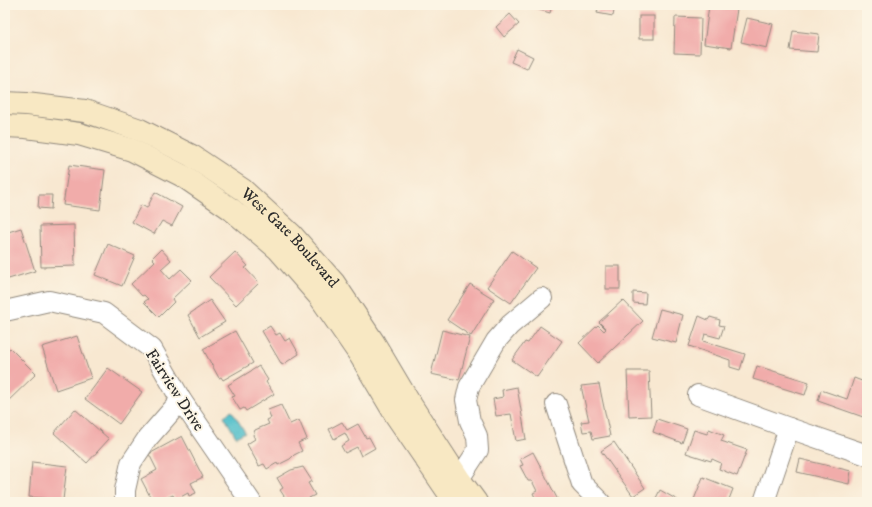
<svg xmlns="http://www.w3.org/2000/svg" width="872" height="507" viewBox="0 0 872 507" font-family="'IM FELL DW Pica',serif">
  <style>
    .water { fill: #53c0cb; stroke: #3f767b }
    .building { fill: #f1acaa }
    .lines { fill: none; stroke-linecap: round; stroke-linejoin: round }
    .street-casing { stroke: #928a7e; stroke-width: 22 }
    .secondary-casing { stroke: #928a7e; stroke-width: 24 }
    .street { stroke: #fff; stroke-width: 20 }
    .secondary { stroke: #f8e8c3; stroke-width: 22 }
    .labels { text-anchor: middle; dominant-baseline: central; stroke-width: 4; stroke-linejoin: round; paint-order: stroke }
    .street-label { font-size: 16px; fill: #2b2b2b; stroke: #fcf5e5 }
  </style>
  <rect width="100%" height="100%" fill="#fcf5e5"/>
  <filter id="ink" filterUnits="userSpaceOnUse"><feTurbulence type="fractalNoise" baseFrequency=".025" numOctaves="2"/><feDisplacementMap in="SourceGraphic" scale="8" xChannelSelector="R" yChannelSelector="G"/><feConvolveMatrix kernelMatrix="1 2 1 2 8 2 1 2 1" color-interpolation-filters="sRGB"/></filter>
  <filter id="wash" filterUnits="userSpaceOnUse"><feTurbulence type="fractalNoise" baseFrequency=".012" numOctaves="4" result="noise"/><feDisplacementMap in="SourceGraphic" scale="16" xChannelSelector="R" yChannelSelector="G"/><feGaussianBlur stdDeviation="0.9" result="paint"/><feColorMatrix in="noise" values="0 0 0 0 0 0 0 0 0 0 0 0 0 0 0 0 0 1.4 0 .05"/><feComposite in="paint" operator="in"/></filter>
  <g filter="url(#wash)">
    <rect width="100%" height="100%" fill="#f8e8d1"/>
    <path class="water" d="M232 411 245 432 236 437 224 416Z"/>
    <g id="blocks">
      <g class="building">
        <path d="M527 5H552L550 13 527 6Z"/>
        <path d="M599 5H615L613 16 597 13Z"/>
        <path d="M709 5 737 9 731 48 704 44Z"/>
        <path d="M510 14 519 24 504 37 496 27Z"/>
        <rect x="639" y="16" width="15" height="23"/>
        <path d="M675 17 701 18 700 54 674 53Z"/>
        <path d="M747 18 773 24 767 48 741 42Z"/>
        <path d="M793 31 819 34 817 52 790 50Z"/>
        <path d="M517 49 533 57 527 69 511 62Z"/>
        <path d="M69 165 105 170 100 210 63 205Z"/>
        <path d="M155 192 182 207 172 226 162 221 154 234 132 222 141 205 147 208Z"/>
        <path d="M39 195H52L51 209 38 208Z"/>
        <path d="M74 225 75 266 41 267 40 226Z"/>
        <path d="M21 228 35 271 5 280V233Z"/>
        <path d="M108 244 135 256 122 286 95 275Z"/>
        <path d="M161 249 171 260 161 269 170 279 181 269 192 280 172 299 174 302 159 317 144 302 148 299 144 295 142 296 131 284 155 261 152 258Z"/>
        <path d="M512 251 536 268 511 303 487 287Z"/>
        <path d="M235 252 248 266 245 268 259 283 236 305 209 277Z"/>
        <rect x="606" y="266" width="14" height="23"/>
        <path d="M470 284 494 299 471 336 447 320Z"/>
        <path d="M633 292 646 293 645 304 633 303Z"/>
        <path d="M210 300 225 322 200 337 188 315Z"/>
        <path d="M623 300 643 321 598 363 579 343 598 325 604 331 606 329 599 322Z"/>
        <path d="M660 309 683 315 676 343 652 337Z"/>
        <path d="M699 316 708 320 710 317 720 320 719 325 724 326 720 338 705 334 703 341 745 354 740 370 730 367V360L689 346Z"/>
        <path d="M270 326 276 335 280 333 285 341 290 338 299 354 282 365 262 331Z"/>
        <path d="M540 326 562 341 537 377 512 360 525 342 528 343Z"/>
        <path d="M442 330 470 337 459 380 431 374Z"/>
        <path d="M235 331 253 363 223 380 221 377 219 378 203 349Z"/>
        <path d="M77 336 91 378 56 390 42 347Z"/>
        <path d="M10 348 36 374 5 404V353Z"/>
        <path d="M259 366 268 380 266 382 274 394 246 411 244 408 240 410 232 397 235 396 228 385Z"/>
        <path d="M757 366 809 382 805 395 753 379Z"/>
        <path d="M108 368 142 392 119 424 85 399Z"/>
        <path d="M627 371H649L651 416 629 417Z"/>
        <path d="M854 378 867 383V414L866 418 818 401 821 390 847 399Z"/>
        <path d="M599 384 610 436 593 439 591 431 583 432 581 422 589 421 581 386Z"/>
        <path d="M517 387 526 439 516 441 511 414 496 416 493 399 503 397 502 390Z"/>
        <path d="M281 405 290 424 299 420 307 439 298 443 302 451 294 455 290 459 278 465 277 463 267 469 264 464 259 466 247 444 255 439 253 435 255 430 269 424 267 420 271 418 268 410Z"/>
        <path d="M75 409 109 439 87 463 54 433Z"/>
        <path d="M657 419 687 429 682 443 653 432Z"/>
        <path d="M342 422 347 430 358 424 366 438 369 437 375 448 361 456 357 447 345 453 341 446 349 441 345 433 334 439 329 429Z"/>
        <path d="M709 429 724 435 721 441 747 450 737 476 719 469 721 463 712 459 711 461 686 453 694 430 707 434Z"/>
        <path d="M182 436 203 477 191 483 196 493 189 496 188 493 175 500 173 495 158 502H153L141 479 157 470 149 454Z"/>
        <path d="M614 442 645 488 633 496 601 451Z"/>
        <path d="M533 452 559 502H537L533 493 537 491 532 481H528L520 466 523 465 520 459Z"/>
        <path d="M800 459 851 471 849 484 797 472Z"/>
        <path d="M32 462 67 466 63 500 29 497Z"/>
        <path d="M303 467 312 481 308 483 315 495 309 498 311 502H288L280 490 283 488 277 478 291 470Z"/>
        <path d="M703 477 733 489 728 502H693Z"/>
        <path d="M660 490 681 502H654Z"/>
      </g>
    </g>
  </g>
  <g filter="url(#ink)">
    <use href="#blocks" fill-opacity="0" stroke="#928a7e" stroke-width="1"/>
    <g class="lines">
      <g class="street-casing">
        <g id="street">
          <path d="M5 311 49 301 104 313 152 349 181 400 251 502"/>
          <path d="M698 395 789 428 867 455"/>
          <path d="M556 404 582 484 600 502"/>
          <path d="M459 479 478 450 477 436 470 421 466 400 469 387 496 341 510 325 542 298"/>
          <path d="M125 502V490L131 463 147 439 181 400"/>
          <path d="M764 502 789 428"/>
        </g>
      </g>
      <g class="secondary-casing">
        <g id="secondary">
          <path id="s1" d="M5 103 26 104 85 111 140 130 192 156 243 190 291 234 334 283 374 343 409 402 459 479 476 502"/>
          <path d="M5 126 26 127 79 134 132 150 183 176 231 209 278 249 320 297 360 355 395 414 455 502"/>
        </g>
      </g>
      <use href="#street" class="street"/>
      <use href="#secondary" class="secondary"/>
    </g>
  </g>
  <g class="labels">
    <g class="street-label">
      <text stroke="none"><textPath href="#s1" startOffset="325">West Gate Boulevard</textPath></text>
      <text transform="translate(175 390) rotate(57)">Fairview Drive</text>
    </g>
  </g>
  <rect width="872" height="507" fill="none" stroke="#fcf5e5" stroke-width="20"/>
</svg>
